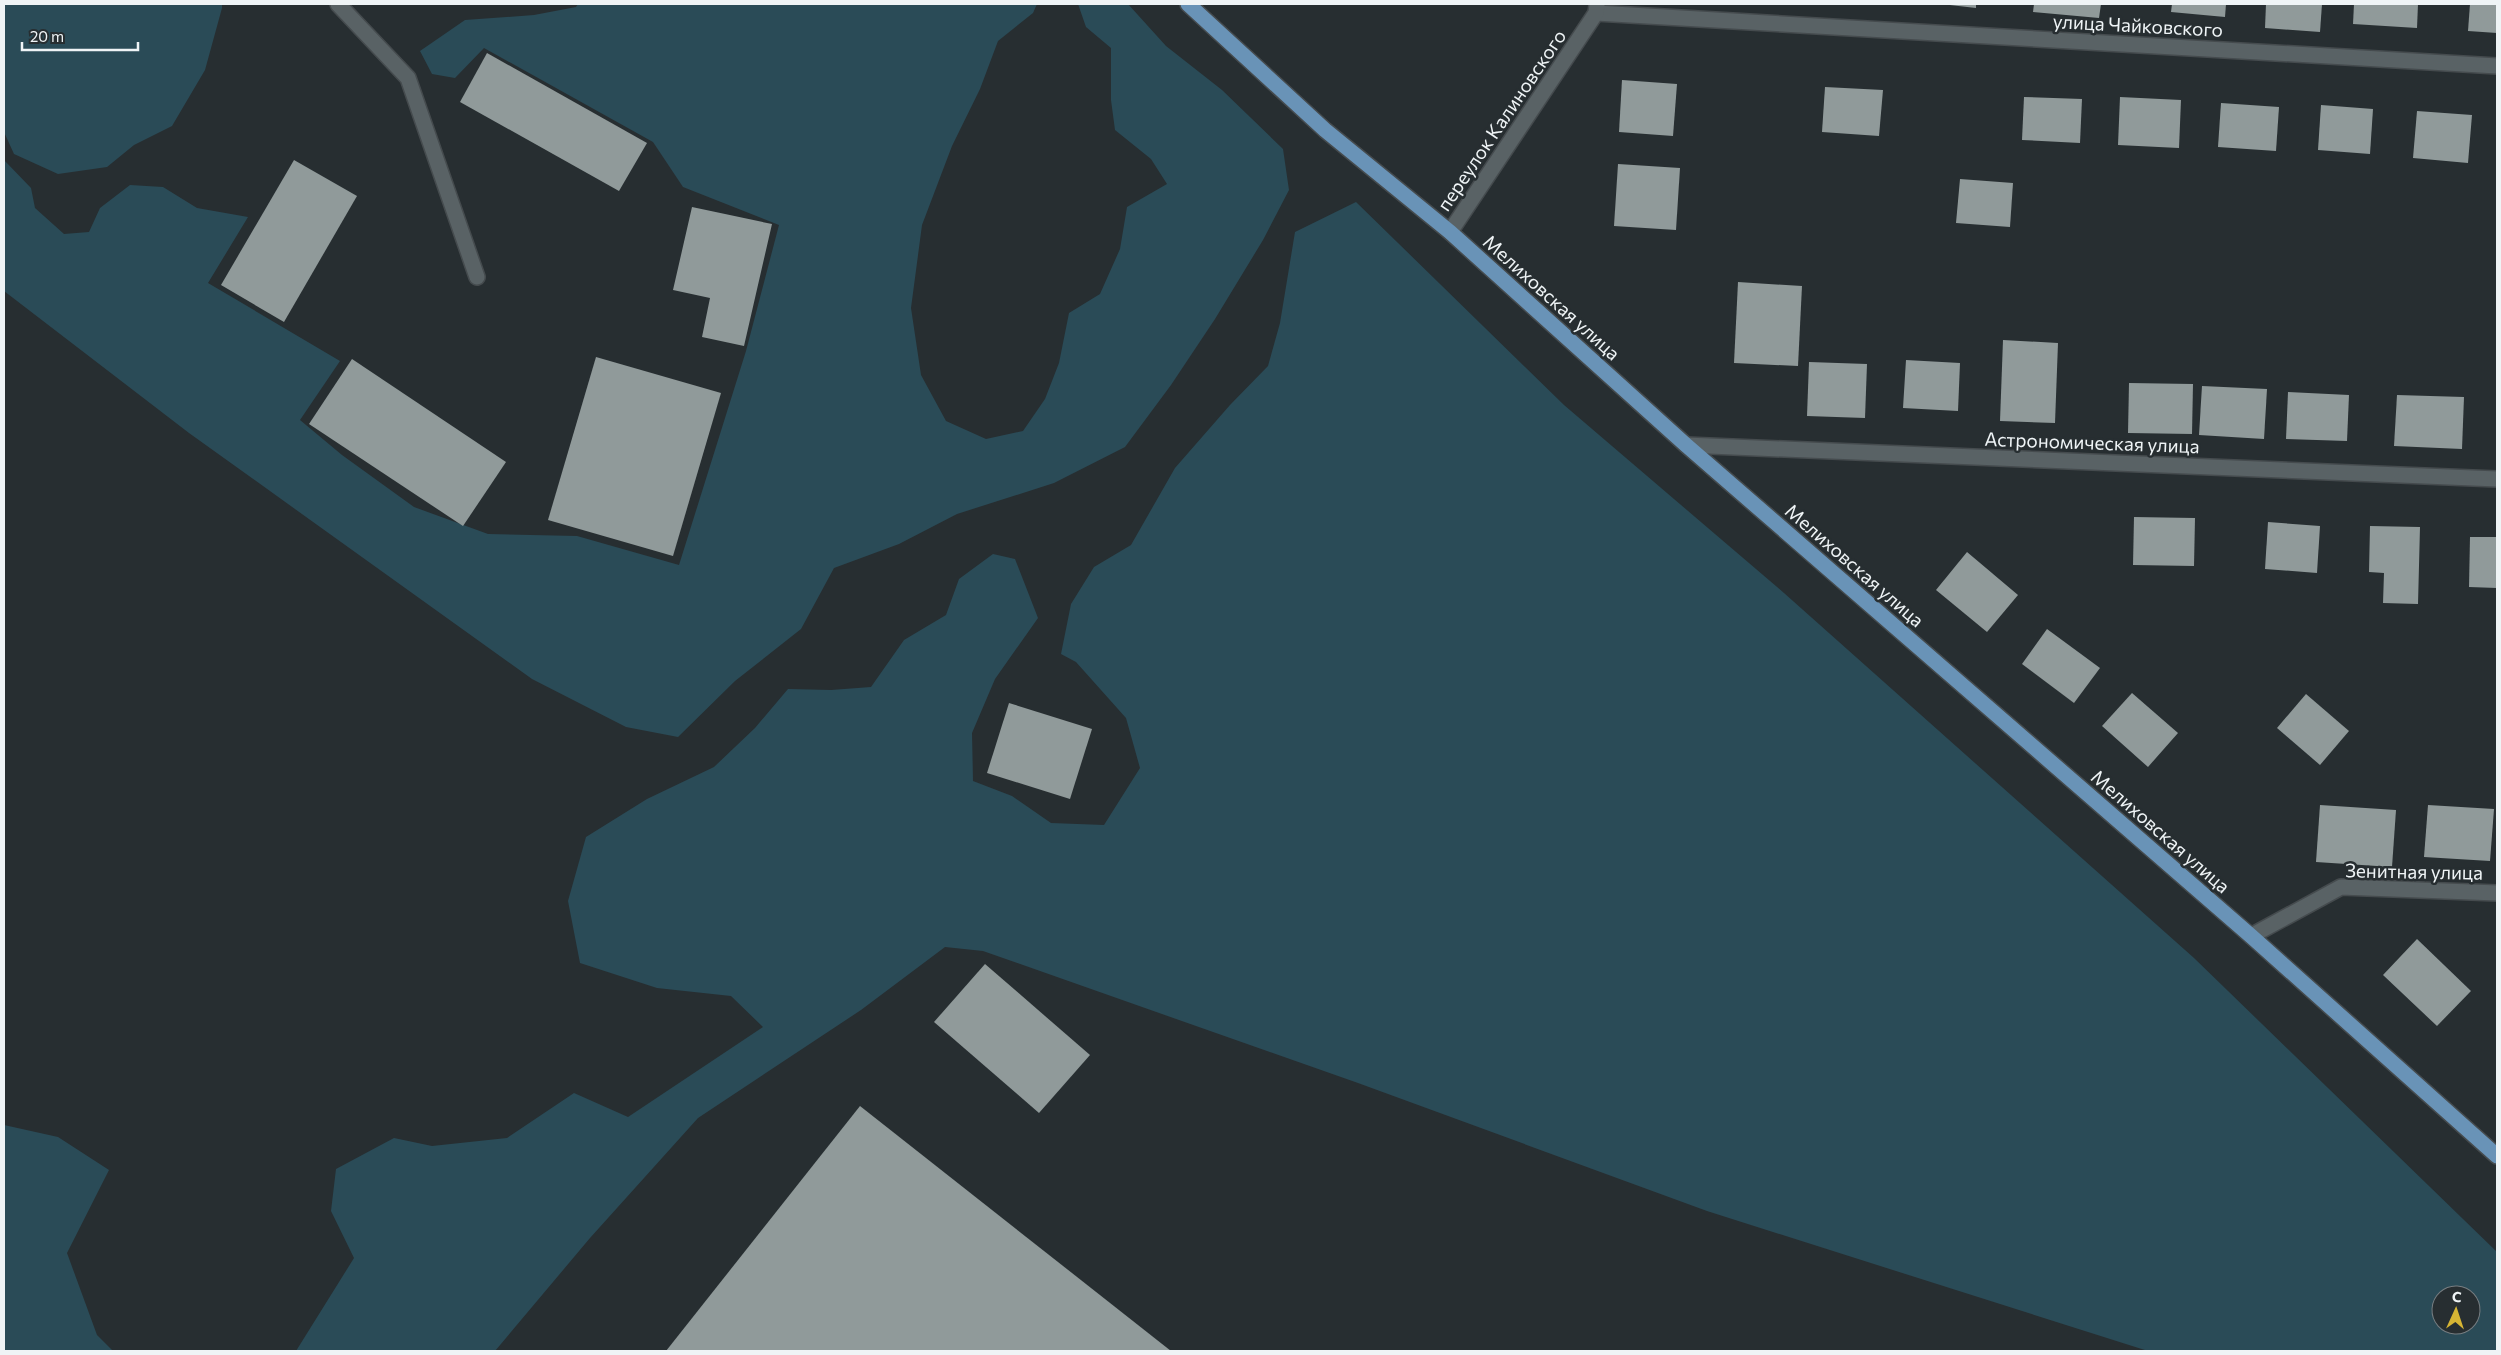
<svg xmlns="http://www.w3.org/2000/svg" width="2501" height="1355" viewBox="0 0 2501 1355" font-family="Commissioner,sans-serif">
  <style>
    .green { fill: #2a4b57; fill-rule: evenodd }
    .building { fill: #909a9a }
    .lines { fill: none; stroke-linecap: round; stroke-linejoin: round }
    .lane-casing { stroke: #454b4e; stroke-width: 18 }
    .street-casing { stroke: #454b4e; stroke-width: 18 }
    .primary-casing { stroke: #454b4e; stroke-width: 18 }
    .lane { stroke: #596265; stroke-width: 15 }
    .street { stroke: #596265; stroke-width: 15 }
    .primary { stroke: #6993b7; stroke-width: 15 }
    .labels { text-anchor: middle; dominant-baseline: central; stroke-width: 5; stroke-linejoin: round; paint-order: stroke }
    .street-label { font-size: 19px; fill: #eff4f6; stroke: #272e31 }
  </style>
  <rect width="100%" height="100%" fill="#272e31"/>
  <g class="green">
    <path d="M4 4H222V8L205 70 172 126 134 145 107 167 58 174 14 154 4 132Z"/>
    <path d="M578 4H1037L1033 13 998 41 980 89 952 146 922 225 911 308 921 375 946 421 986 439 1023 431 1045 399 1059 363 1069 313 1100 294 1120 249 1127 207 1167 184 1151 159 1115 130 1111 100V48L1086 27 1078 4H1128L1166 46 1222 90 1283 149 1289 190 1263 240 1215 319 1171 385 1125 447 1054 483 957 514 899 544 834 568 801 629 735 681 678 737 626 727 532 679 189 433 4 291V160L31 188 35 208 64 234 89 232 100 208 130 185 163 187 197 208 248 217 208 283 340 361 300 420 342 455 414 507 488 534 577 536 679 565 746 351 779 225 683 187 653 142 484 48 455 78 432 74 420 51 465 20 534 15 576 7Z"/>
    <path d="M1356 202 1564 405 1784 593 2194 958 2497 1252V1351H2148L1707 1211 1358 1083 983 951 945 947 861 1010 698 1118 590 1238 495 1351H296L354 1258 331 1211 336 1169 394 1138 432 1146 507 1138 574 1093 628 1117 763 1027 731 996 657 988 580 963 568 901 586 837 647 799 714 767 755 728 788 689 831 690 871 687 904 640 946 615 959 579 993 554 1015 559 1038 618 995 679 972 733 973 781 1012 796 1051 823 1104 825 1140 768 1126 718 1076 662 1061 654 1071 604 1094 567 1131 545 1175 468 1230 405 1268 366 1280 323 1295 232ZM2441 1295H2471V1325H2441Z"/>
    <path d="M4 1125 58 1137 109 1170 67 1253 97 1335 113 1351H4Z"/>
  </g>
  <g class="building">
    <path d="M1941 4H1976V8Z"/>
    <path d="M2034 4H2101L2099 18 2033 12Z"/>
    <path d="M2172 4H2226L2225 17 2171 12Z"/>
    <path d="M2266 4H2322L2320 32 2265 28Z"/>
    <path d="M2354 4H2418L2417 28 2353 24Z"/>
    <path d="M2470 4H2497V33L2468 31Z"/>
    <path d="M487 53 647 143 619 191 460 102Z"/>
    <path d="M1622 80 1677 84 1673 136 1619 132Z"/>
    <path d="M1825 87 1883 90 1879 136 1822 132Z"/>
    <path d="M2024 97 2082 99 2080 143 2022 140Z"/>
    <path d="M2120 97 2181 100 2179 148 2118 145Z"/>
    <path d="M2221 103 2279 107 2276 151 2218 147Z"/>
    <path d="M2321 105 2373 109 2370 154 2318 150Z"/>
    <path d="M2417 111 2472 115 2468 163 2413 158Z"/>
    <path d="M294 160 357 196 284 322 221 285Z"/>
    <path d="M1618 164 1680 168 1676 230 1614 226Z"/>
    <path d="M1960 179 2013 183 2010 227 1956 223Z"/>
    <path d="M692 207 772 224 744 346 702 337 710 298 673 290Z"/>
    <path d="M1738 282 1802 286 1798 366 1734 363Z"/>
    <path d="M2003 340 2058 343 2055 423 2000 421Z"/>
    <path d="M596 357 721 393 673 556 548 520Z"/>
    <path d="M352 359 506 462 463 526 309 424Z"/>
    <path d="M1906 360 1960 363 1958 411 1903 408Z"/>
    <path d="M1809 362 1867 364 1865 418 1807 416Z"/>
    <path d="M2129 383 2193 384 2192 434 2128 433Z"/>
    <path d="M2202 386 2267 389 2264 439 2199 435Z"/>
    <path d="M2288 392 2349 395 2347 441 2286 439Z"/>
    <path d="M2397 395 2464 397 2462 449 2394 446Z"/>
    <path d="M2134 517 2195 518 2194 566 2133 565Z"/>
    <path d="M2268 522 2320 526 2317 573 2265 569Z"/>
    <path d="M2370 526 2420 527 2418 604 2383 603 2384 573 2369 572Z"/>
    <path d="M2470 537H2497V588L2469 587Z"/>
    <path d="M1967 552 2018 595 1987 632 1936 590Z"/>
    <path d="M2047 629 2100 668 2074 703 2022 664Z"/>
    <path d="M2132 693 2178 733 2148 767 2102 726Z"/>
    <path d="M2306 694 2349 731 2320 765 2277 728Z"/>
    <path d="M1009 703 1092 729 1070 799 987 773Z"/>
    <path d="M2320 805 2396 810 2392 867 2316 862Z"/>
    <path d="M2428 805 2494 809 2490 861 2424 857Z"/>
    <path d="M2417 939 2471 991 2437 1026 2383 975Z"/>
    <path d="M985 964 1090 1055 1039 1113 934 1022Z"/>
    <path d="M860 1106 1171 1351H666Z"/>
  </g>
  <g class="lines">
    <g class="lane-casing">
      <path id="lane" d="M338 4 408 78 477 277"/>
    </g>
    <g class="street-casing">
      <g id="street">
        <path d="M1596 13 2497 66"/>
        <path d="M1450 232 1596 13 1597 5"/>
        <path d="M1686 445 2497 479"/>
        <path d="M2251 936 2341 887 2497 893"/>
      </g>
    </g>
    <g class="primary-casing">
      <path id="primary" d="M1188 4 1325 130 1450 232 1686 445 2251 936 2497 1156"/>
    </g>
    <use href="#lane" class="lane"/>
    <use href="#street" class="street"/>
    <use href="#primary" class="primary"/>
  </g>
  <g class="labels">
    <g class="street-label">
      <text transform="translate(2138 25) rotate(3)">улица Чайковского</text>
      <text transform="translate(1501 120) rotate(-56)">переулок Калиновского</text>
      <text transform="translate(1552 297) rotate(42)">Мелиховская улица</text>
      <text transform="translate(2092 442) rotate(2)">Астрономическая улица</text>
      <text transform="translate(1855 565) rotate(41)">Мелиховская улица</text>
      <text transform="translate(2161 831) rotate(41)">Мелиховская улица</text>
      <text transform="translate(2414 871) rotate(1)">Зенитная улица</text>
    </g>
  </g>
  <rect width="2501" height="1355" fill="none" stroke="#eff4f6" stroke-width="10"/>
  <g transform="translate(2456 1310) rotate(3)"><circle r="24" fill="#272e31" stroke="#777d80"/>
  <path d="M0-4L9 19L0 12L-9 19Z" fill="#d6b534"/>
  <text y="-8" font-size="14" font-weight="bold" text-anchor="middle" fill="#eff4f6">С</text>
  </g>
  <path d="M22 42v8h116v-8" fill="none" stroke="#eff4f6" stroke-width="2.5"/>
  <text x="30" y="42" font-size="15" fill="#eff4f6" stroke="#272e31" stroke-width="4" paint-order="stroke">20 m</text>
</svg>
